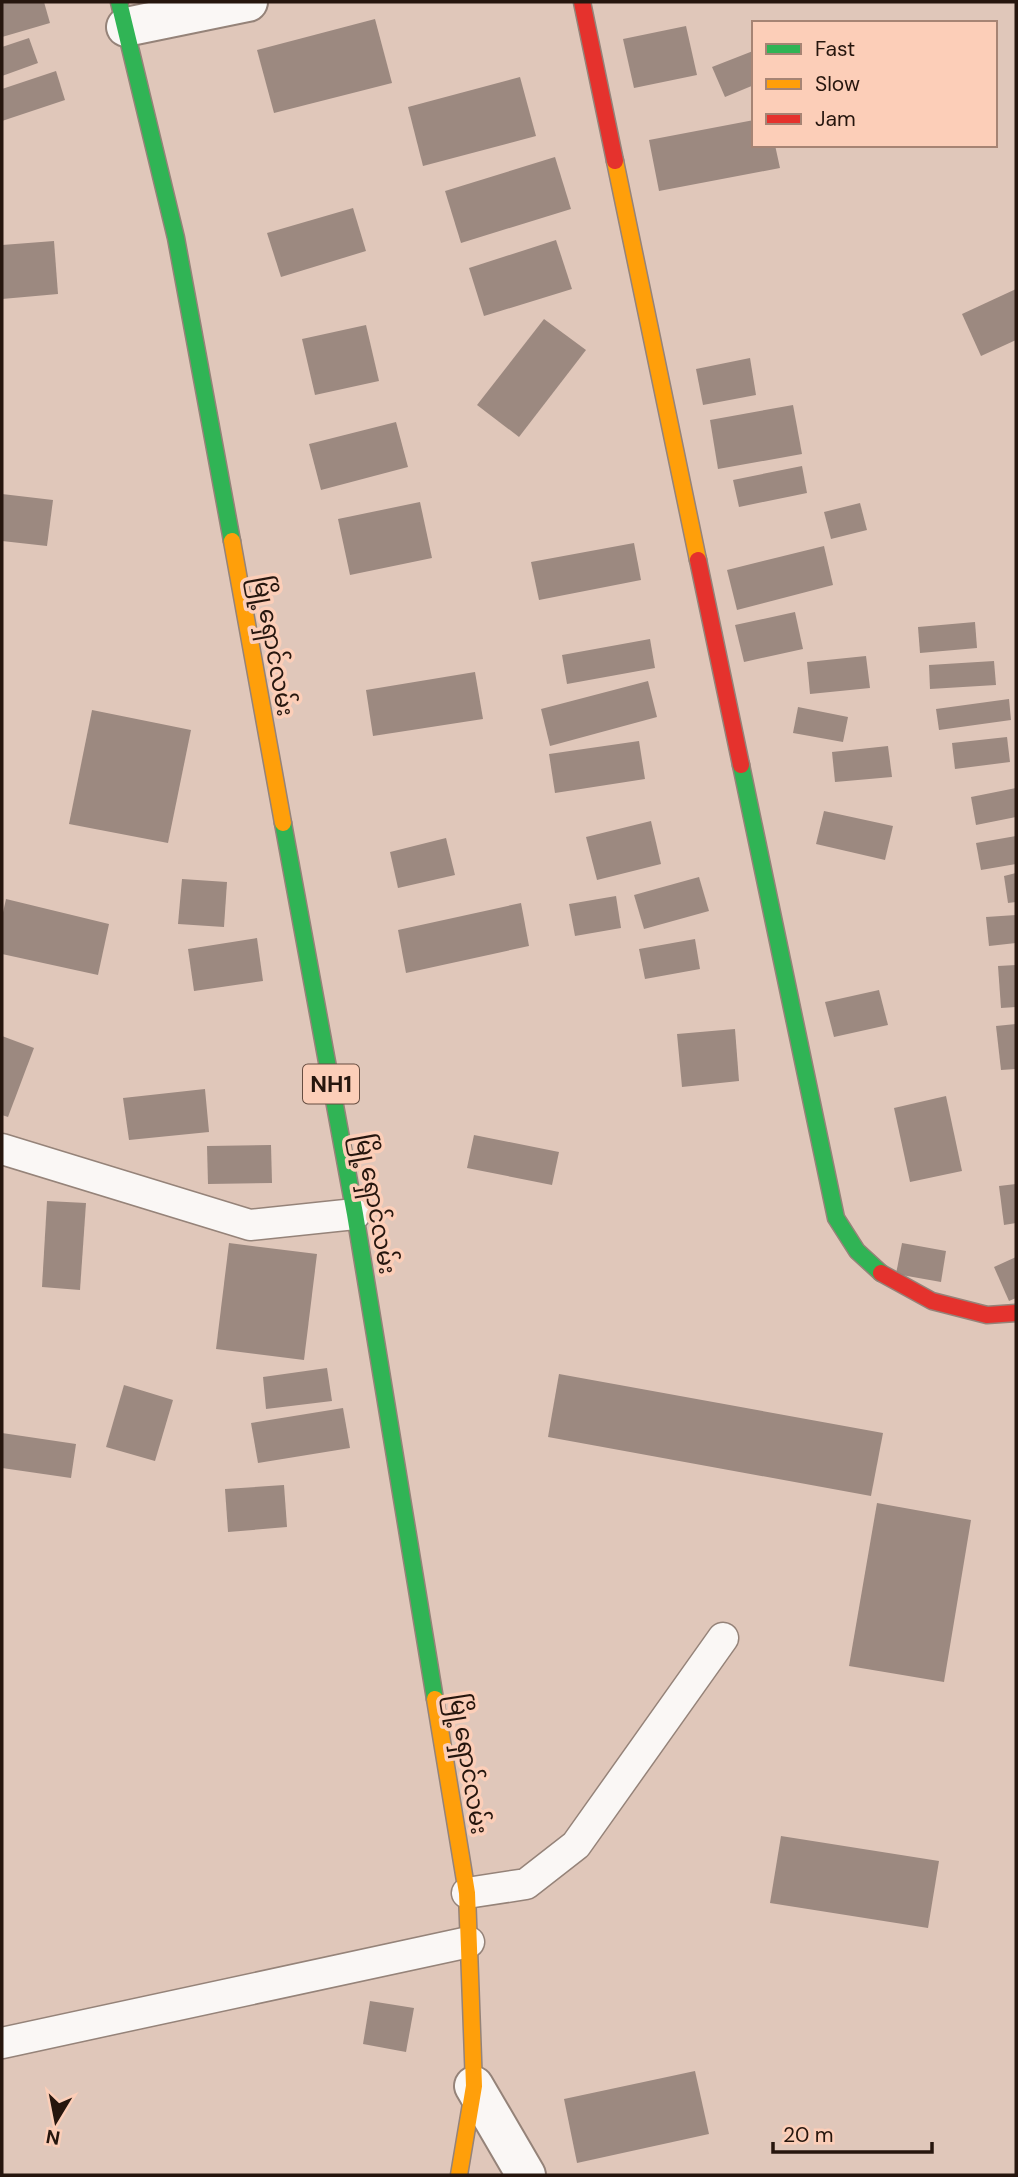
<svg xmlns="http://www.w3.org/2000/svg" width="1018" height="2177" viewBox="0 0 1018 2177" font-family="'DM Sans','Noto Sans Myanmar',sans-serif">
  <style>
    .building { fill: #9c8980 }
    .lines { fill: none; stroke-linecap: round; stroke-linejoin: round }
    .lane-casing { stroke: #958379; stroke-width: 33 }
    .street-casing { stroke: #958379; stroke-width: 42 }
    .fast-casing { stroke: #958379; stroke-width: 19 }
    .slow-casing { stroke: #958379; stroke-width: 19 }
    .jam-casing { stroke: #958379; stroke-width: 19 }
    .lane { stroke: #faf7f5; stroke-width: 30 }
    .street { stroke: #faf7f5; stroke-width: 38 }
    .fast { stroke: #30b455; stroke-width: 16 }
    .slow { stroke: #ff9f0a; stroke-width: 16 }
    .jam { stroke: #e5322d; stroke-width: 16 }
    .labels { text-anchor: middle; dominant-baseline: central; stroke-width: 7; stroke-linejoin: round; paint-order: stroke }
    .shield { fill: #fcceb8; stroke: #664d41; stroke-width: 2 }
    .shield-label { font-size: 23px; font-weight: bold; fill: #26160e }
    .street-label { font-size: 24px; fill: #26160e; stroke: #fcceb8 }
  </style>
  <rect width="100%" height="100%" fill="#e0c7ba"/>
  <g class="building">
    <path d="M2 2H44L50 23 2 37Z"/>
    <path d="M375 19 392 83 274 113 257 50Z"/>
    <path d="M686 26 697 75 634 88 623 39Z"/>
    <path d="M29 38 38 63 2 76V47Z"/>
    <path d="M753 51 754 85 725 97 712 67Z"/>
    <path d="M56 71 65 100 2 121V89Z"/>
    <path d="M520 77 536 136 423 166 408 107Z"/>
    <path d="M754 120V145H775L780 168 659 191 649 140Z"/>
    <path d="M555 157 571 209 461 243 445 191Z"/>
    <path d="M353 208 366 251 281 277 267 233Z"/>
    <path d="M556 240 572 289 484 316 469 268Z"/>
    <path d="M54 241 58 294 2 299V245Z"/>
    <path d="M1016 289V340L981 356 962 314Z"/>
    <path d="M544 319 586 350 519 437 477 405Z"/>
    <path d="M366 325 379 381 315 395 302 339Z"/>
    <path d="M750 358 756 395 703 405 696 369Z"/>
    <path d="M793 405 802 454 718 469 710 420Z"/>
    <path d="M396 422 408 467 321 490 309 444Z"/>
    <path d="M802 466 807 493 739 507 733 480Z"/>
    <path d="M2 494 53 500 47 546 2 541Z"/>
    <path d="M420 502 432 558 350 575 338 519Z"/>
    <path d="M860 503 867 530 831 539 824 512Z"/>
    <path d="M634 543 641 580 539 600 531 562Z"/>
    <path d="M824 546 833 585 737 610 727 570Z"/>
    <path d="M795 612 803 649 744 662 735 625Z"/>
    <path d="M975 622 977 648 920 653 918 627Z"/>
    <path d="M650 639 655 668 567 684 562 655Z"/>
    <path d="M866 656 870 688 810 694 807 662Z"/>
    <path d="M994 661 996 685 930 689 929 665Z"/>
    <path d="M475 672 483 719 373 736 366 690Z"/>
    <path d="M648 681 657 717 550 746 541 709Z"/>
    <path d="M1009 699 1011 720 939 730 936 709Z"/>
    <path d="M798 707 848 717 843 742 793 733Z"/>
    <path d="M92 710 191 730 168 843 69 824Z"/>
    <path d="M1007 737 1010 762 955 769 952 743Z"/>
    <path d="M639 741 645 779 555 793 549 754Z"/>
    <path d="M888 746 892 777 835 782 832 752Z"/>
    <path d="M1016 788V817L976 825 971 797Z"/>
    <path d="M824 811 893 826 885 860 816 844Z"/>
    <path d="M651 821 661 864 597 880 586 837Z"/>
    <path d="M1016 836V864L981 870 976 843Z"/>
    <path d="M446 838 455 875 398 888 390 852Z"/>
    <path d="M1016 873V902L1008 903 1004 876Z"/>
    <path d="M699 877 709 911 644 929 634 895Z"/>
    <path d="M182 879 227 882 224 927 178 924Z"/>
    <path d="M616 896 621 928 575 936 569 904Z"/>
    <path d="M6 899 109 924 98 975 2 954V917Z"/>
    <path d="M521 903 529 946 406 973 398 930Z"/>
    <path d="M1016 915V943L989 946 986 917Z"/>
    <path d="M257 938 263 981 194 991 188 949Z"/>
    <path d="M695 939 700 969 645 979 639 949Z"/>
    <path d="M1016 965V1007L1001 1008 998 966Z"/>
    <path d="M879 990 888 1025 834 1037 825 1002Z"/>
    <path d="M1016 1024V1069L1001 1070 996 1026Z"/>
    <path d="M735 1029 739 1081 682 1087 677 1034Z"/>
    <path d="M2 1036 34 1048 8 1117 2 1115Z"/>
    <path d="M205 1089 209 1132 129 1140 123 1098Z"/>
    <path d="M946 1096 962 1171 910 1182 894 1108Z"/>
    <path d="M474 1135 559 1152 552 1185 467 1168Z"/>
    <path d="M271 1145 272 1183 208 1184 207 1146Z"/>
    <path d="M1016 1184V1223L1004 1225 999 1186Z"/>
    <path d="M47 1201 86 1203 80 1290 42 1287Z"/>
    <path d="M229 1243 317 1254 304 1360 216 1349Z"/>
    <path d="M902 1243 946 1251 941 1282 896 1274Z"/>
    <path d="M1016 1257V1298L1009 1301 994 1267Z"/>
    <path d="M327 1368 332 1401 266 1409 263 1377Z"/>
    <path d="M559 1374 883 1433 871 1496 548 1437Z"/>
    <path d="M124 1385 173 1400 155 1461 106 1447Z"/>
    <path d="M343 1408 350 1448 258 1463 251 1423Z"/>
    <path d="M2 1433 76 1444 71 1478 2 1468Z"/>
    <path d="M284 1485 287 1527 228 1532 225 1489Z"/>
    <path d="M877 1503 971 1520 944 1682 849 1666Z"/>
    <path d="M781 1836 939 1861 928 1928 770 1903Z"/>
    <path d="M370 2001 414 2008 406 2052 363 2044Z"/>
    <path d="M695 2071 709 2134 577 2163 564 2099Z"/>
  </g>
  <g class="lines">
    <g class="lane-casing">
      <g id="lane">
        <path d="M2 1149 250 1225 355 1214"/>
        <path d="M467 1893 526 1884 576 1845 723 1638"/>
        <path d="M2 2043 469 1942"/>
      </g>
    </g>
    <g class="street-casing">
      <g id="street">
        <path d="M126 27 248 2"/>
        <path d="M474 2086 526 2175"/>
      </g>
    </g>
    <g class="fast-casing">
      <g id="fast">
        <path d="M119 2 176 238 232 541"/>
        <path d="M741 765 836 1218 857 1251 881 1273"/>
        <path d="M283 823 355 1214 435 1699"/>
      </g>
    </g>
    <g class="slow-casing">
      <g id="slow">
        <path d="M615 161 698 560"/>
        <path d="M232 541 283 823"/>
        <path d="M435 1699 467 1893 474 2086 459 2175"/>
      </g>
    </g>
    <g class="jam-casing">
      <g id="jam">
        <path d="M582 2 615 161"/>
        <path d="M698 560 741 765"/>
        <path d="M881 1273 932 1301 987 1315 1016 1313"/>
      </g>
    </g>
    <use href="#lane" class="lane"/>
    <use href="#street" class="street"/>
    <use href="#fast" class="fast"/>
    <use href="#slow" class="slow"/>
    <use href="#jam" class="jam"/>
  </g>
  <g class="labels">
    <rect class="shield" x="303" y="1064.5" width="56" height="39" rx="5"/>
    <g class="shield-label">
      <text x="331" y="1084">NH1</text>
    </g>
    <g class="street-label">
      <text transform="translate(274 646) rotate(80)">မြို့ရှောင်လမ်း</text>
      <text transform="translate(376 1204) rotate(80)">မြို့ရှောင်လမ်း</text>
      <text transform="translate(469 1764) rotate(81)">မြို့ရှောင်လမ်း</text>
    </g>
  </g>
  <rect width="1018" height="2177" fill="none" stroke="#26160e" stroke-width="7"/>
  <rect x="752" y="21" width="245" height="126" fill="#fcceb8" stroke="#a68474" stroke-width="2"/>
  <rect x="766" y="44" width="35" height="10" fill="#30b455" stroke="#a68474" stroke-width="2"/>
  <text x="815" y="56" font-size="21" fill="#26160e">Fast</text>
  <rect x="766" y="79" width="35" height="10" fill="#ff9f0a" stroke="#a68474" stroke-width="2"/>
  <text x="815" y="91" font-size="21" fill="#26160e">Slow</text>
  <rect x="766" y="114" width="35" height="10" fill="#e5322d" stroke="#a68474" stroke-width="2"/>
  <text x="815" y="126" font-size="21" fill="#26160e">Jam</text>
  <g transform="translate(56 2121) rotate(190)" stroke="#fcceb8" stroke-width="5" paint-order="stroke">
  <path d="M0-5L12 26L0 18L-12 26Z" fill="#26160e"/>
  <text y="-10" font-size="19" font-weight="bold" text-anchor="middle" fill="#26160e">N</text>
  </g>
  <path d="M773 2142v10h159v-10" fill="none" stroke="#26160e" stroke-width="3.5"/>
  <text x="783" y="2142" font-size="21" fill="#26160e" stroke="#fcceb8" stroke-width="5" paint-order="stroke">20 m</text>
</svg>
